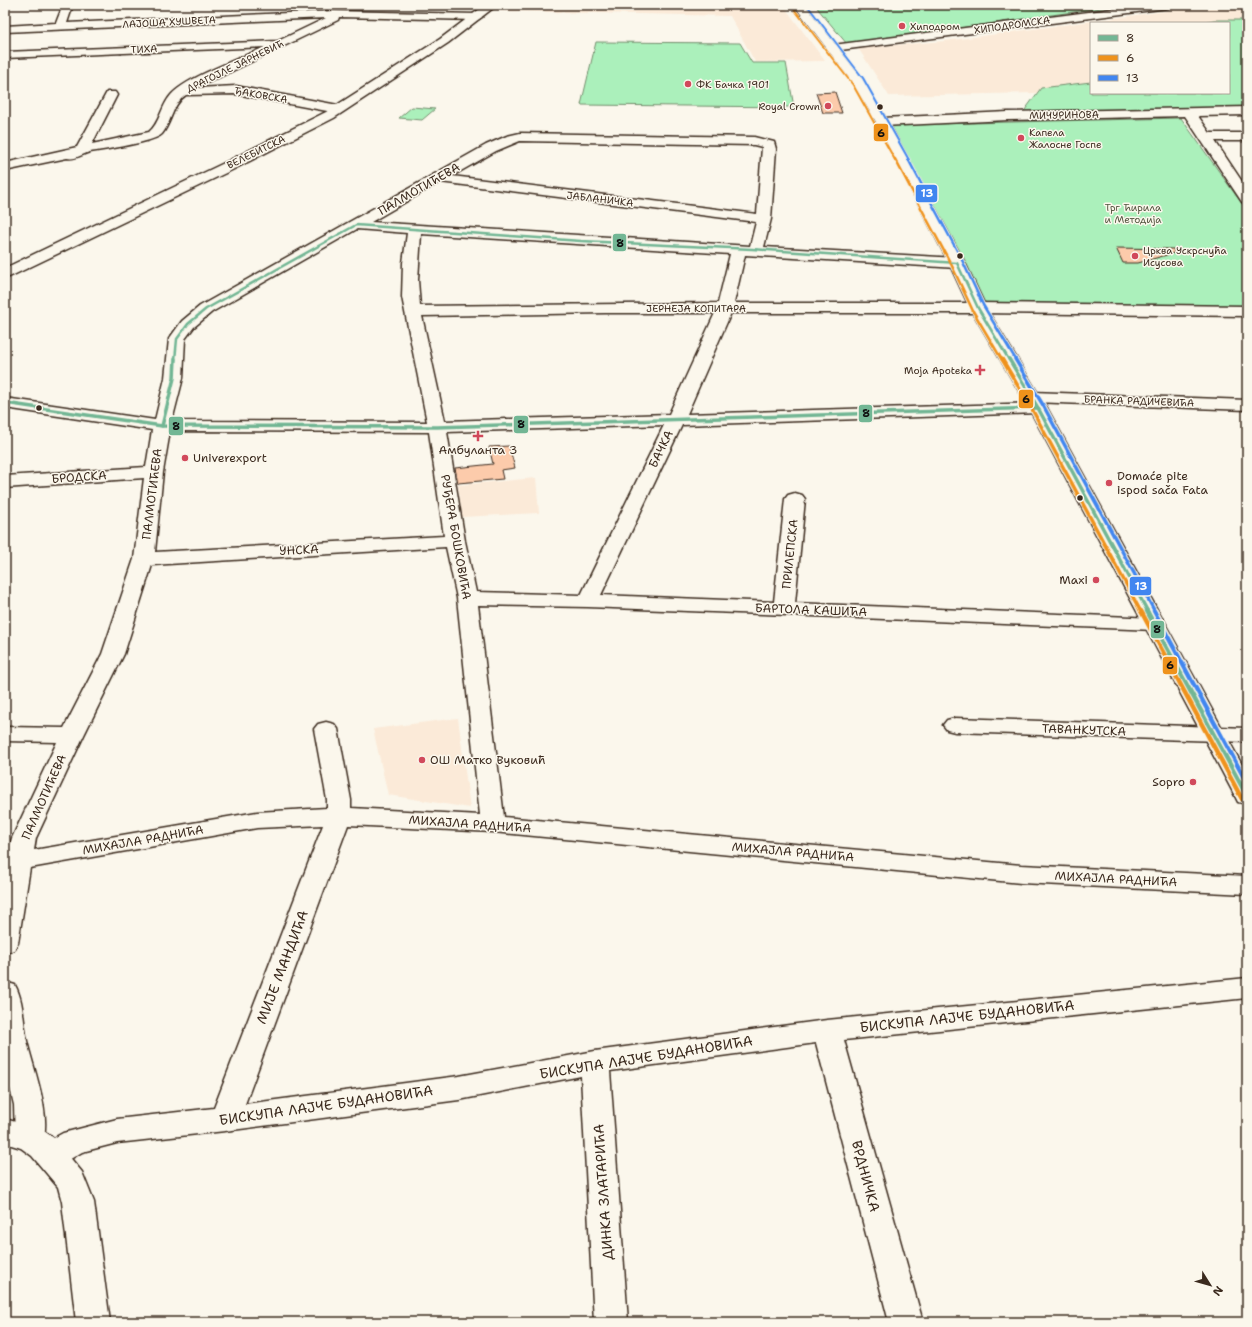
<svg xmlns="http://www.w3.org/2000/svg" width="1252" height="1327" viewBox="0 0 1252 1327" font-family="'Shantell Sans',sans-serif">
  <style>
    .built { fill: #fbead8 }
    .green { fill: #abf0bb; stroke: #738d6c }
    .building { fill: #fccbab; stroke: #3b2a1e }
    .lines { fill: none; stroke-linecap: round; stroke-linejoin: round }
    .minor-casing { stroke: #3b2a1e; stroke-width: 3 }
    .tertiary-casing { stroke: #3b2a1e; stroke-width: 3 }
    .secondary-casing { stroke: #3b2a1e; stroke-width: 3 }
    .minor { fill: #fbf7ec; fill-rule: evenodd }
    .tertiary { fill: #fbf7ec; fill-rule: evenodd }
    .secondary { fill: #fbf7ec; fill-rule: evenodd }
    .bus-1-far2-casing { stroke: #fbf7ec; stroke-width: 4.5 }
    .bus-1-far1-casing { stroke: #fbf7ec; stroke-width: 6 }
    .bus-1-casing { stroke: #fbf7ec; stroke-width: 8 }
    .bus-2-far3-casing { stroke: #fbf7ec; stroke-width: 3.5 }
    .bus-2-far2-casing { stroke: #fbf7ec; stroke-width: 4.5 }
    .bus-2-far1-casing { stroke: #fbf7ec; stroke-width: 6 }
    .bus-2-casing { stroke: #fbf7ec; stroke-width: 8 }
    .bus-3-far3-casing { stroke: #fbf7ec; stroke-width: 3.5 }
    .bus-3-far2-casing { stroke: #fbf7ec; stroke-width: 4.5 }
    .bus-3-far1-casing { stroke: #fbf7ec; stroke-width: 6 }
    .bus-3-casing { stroke: #fbf7ec; stroke-width: 8 }
    .bus-1-far2 { stroke: #72b694; stroke-width: 2.5 }
    .bus-1-far1 { stroke: #72b694; stroke-width: 3.5 }
    .bus-1 { stroke: #72b694; stroke-width: 4.5 }
    .bus-2-far3 { stroke: #ef921b; stroke-width: 2 }
    .bus-2-far2 { stroke: #ef921b; stroke-width: 2.5 }
    .bus-2-far1 { stroke: #ef921b; stroke-width: 3.5 }
    .bus-2 { stroke: #ef921b; stroke-width: 4.5 }
    .bus-3-far3 { stroke: #4186f0; stroke-width: 2 }
    .bus-3-far2 { stroke: #4186f0; stroke-width: 2.5 }
    .bus-3-far1 { stroke: #4186f0; stroke-width: 3.5 }
    .bus-3 { stroke: #4186f0; stroke-width: 4.5 }
    .poi-dot { fill: #d1495b; stroke: #fbf7ec; stroke-width: 1.5 }
    .bus-dot { fill: #3b2a1e; stroke: #fbf7ec; stroke-width: 1.5 }
    .labels { text-anchor: middle; dominant-baseline: central; stroke-width: 3; stroke-linejoin: round; paint-order: stroke }
    .far-street-label { font-size: 10px; fill: #3b2a1e; stroke: #fbf7ec }
    .far-poi-label { font-size: 10px; fill: #3b2a1e; stroke: #fbf7ec; text-anchor: start }
    .far-park-label { font-size: 10px; fill: #51523d; stroke: #fbf7ec }
    .street-label { font-size: 12px; fill: #3b2a1e; stroke: #fbf7ec }
    .poi-label { font-size: 12px; fill: #3b2a1e; stroke: #fbf7ec; text-anchor: start }
    .near-street-label { font-size: 14px; fill: #3b2a1e; stroke: #fbf7ec }
    .line-badge { stroke: #fbf7ec; stroke-width: 1.5 }
    .badge-label { font-size: 11px; text-anchor: middle; font-weight: bold; fill: #fff }
    .pale-badge-label { font-size: 11px; text-anchor: middle; font-weight: bold; fill: #111 }
  </style>
  <rect width="100%" height="100%" fill="#fbf7ec"/>
  <filter id="ink" filterUnits="userSpaceOnUse"><feTurbulence type="fractalNoise" baseFrequency=".025" numOctaves="2"/><feDisplacementMap in="SourceGraphic" scale="8" xChannelSelector="R" yChannelSelector="G"/><feConvolveMatrix kernelMatrix="1 2 1 2 8 2 1 2 1" color-interpolation-filters="sRGB"/></filter>
  <g filter="url(#ink)">
    <g class="built">
      <path d="M507 5H783L825 61 755 62 730 16 499 11Z"/>
      <path d="M1210 5H1247V20H1214L1198 23H1091V82L1041 88 1037 93 889 96 858 48 945 41Z"/>
      <path d="M536 478 539 513 462 517 458 485Z"/>
      <path d="M458 718 470 808 388 795 373 729Z"/>
    </g>
    <g class="green">
      <path d="M817 5H1122L847 44 818 9Z"/>
      <path d="M1214 20H1247V110L1022 114 1041 88 1091 82V93H1229V23H1198Z"/>
      <path d="M596 42 740 43 752 63H786L794 107 581 105Z"/>
      <path d="M412 107 435 109 422 120 399 118Z"/>
      <path d="M1181 118 1247 211V309L986 305 890 125Z"/>
    </g>
    <g class="building">
      <path d="M835 92 842 113H823L816 93Z"/>
      <path d="M1116 248 1174 249V253L1138 263H1123Z"/>
      <path d="M509 446 515 468 501 470 503 479 458 483 455 468 493 464 489 447Z"/>
    </g>
    <g class="lines">
      <g class="minor-casing">
        <g id="minor">
          <path d="M63 5H73L67 23 333 11 477 14 482 17 477 20 339 17 338 20 197 88 236 86 338 105 342 106 344 109 342 112 338 113 236 94 186 95C172 104 172 122 162 134 155 142 103 150 90 152 82 154 76 160 67 158L5 171V163L77 147 107 92H115L117 95 92 144 149 132C160 123 161 106 171 95 187 77 241 58 265 47L5 58V52L278 41 326 18 5 32V26L56 23Z"/>
          <path d="M1143 5H1173L1168 8 833 51 829 50 827 48 829 46 833 45Z"/>
          <path d="M1247 107V115L1198 116 1210 133H1247V141H1215L1247 189V203L1242 202 1185 116 1008 120 882 126 878 125 876 122 878 119 882 118 1008 112Z"/>
          <path d="M520 133 754 137 774 142 776 149 771 219 764 247 957 258 962 260 965 263 962 266 957 268 745 255 734 303H978L984 305 986 308 984 311 978 313H731L687 414 1038 403 1044 404 1047 408 1044 412 1038 413 682 425 601 595 774 602 785 499 788 495 795 493 802 495 805 499 795 603 1155 618 1163 619 1166 624 1163 629 1155 630 588 607 478 605 504 817 1021 865 1247 876V894L1021 883 493 832 348 825 245 1104 459 1076 595 1051 827 1020 1247 978V998L844 1040 923 1322H889L816 1043 610 1071 628 1322H594L581 1076 459 1100 225 1131 117 1143 82 1152 62 1164 51 1168 40 1164 36 1155 40 1147 30 1150 19 1147 15 1138 14 1105 5 1067V982L15 985C24 1001 23 1023 27 1041 33 1068 54 1120 41 1145L63 1133 117 1119 214 1108 323 825 257 828 30 868 18 943 14 950 5 953V861L12 838 57 742 5 741V727L64 728 102 654 134 559 144 478 5 488V476L146 467 152 430 5 408V398L155 420 165 378 169 339 182 321 200 306 486 145 507 136ZM520 141 754 145 762 147 757 214 452 176 496 151ZM440 182 756 222 750 246 371 222ZM357 229 407 233 403 263 402 297 427 422 172 421 183 378 185 339 194 327 212 312ZM421 234 730 254 718 303 420 306 418 280ZM605 313H715L669 414 445 421 422 316ZM664 425 581 595 476 592 465 541 447 432ZM170 431 429 432 444 536 155 552 163 472ZM446 547 457 598 480 815 351 808V800L338 729 334 724 326 722 318 724 314 729 327 800V808L257 812 34 850 36 838 84 735 124 654 152 565Z"/>
          <path d="M1032 392 1247 400V410L1032 402 1026 401 1023 397 1026 393Z"/>
          <path d="M955 718 1247 728V742L955 732 947 730 943 725 947 720Z"/>
        </g>
      </g>
      <g class="tertiary-casing">
        <g id="tertiary">
          <path d="M485 5H497L448 43 334 118 232 170 5 279V268L222 164 326 112 440 39Z"/>
          <path d="M978 303 1247 306V316L978 313 972 311 970 308 972 305Z"/>
        </g>
      </g>
      <g class="secondary-casing">
        <g id="secondary">
          <path d="M794 5H805L862 79 888 122 965 263 986 308 1047 408 1247 774V804L1238 802 1235 796 1029 408 970 308 949 263 876 122 853 83Z"/>
          <path d="M5 1119 41 1129 54 1138 82 1172 94 1202 110 1322H76L62 1202 58 1187 32 1156 21 1148 5 1143Z"/>
        </g>
      </g>
      <use href="#minor" class="minor"/>
      <use href="#tertiary" class="tertiary"/>
      <use href="#secondary" class="secondary"/>
      <g class="bus-1-far2-casing">
        <path id="bus-1-far2" d="M175 360 177 339 188 324 206 309 356 225 581 241 752 249 957 263 978 308 1009 360"/>
      </g>
      <g class="bus-1-far1-casing">
        <g id="bus-1-far1">
          <path d="M1009 359 1038 408 1148 612"/>
          <path d="M5 403 162 426 437 427 1038 408"/>
          <path d="M162 426 174 378 175 359"/>
        </g>
      </g>
      <g class="bus-1-casing">
        <path id="bus-1" d="M1147 611 1247 796"/>
      </g>
      <g class="bus-2-far3-casing">
        <path id="bus-2-far3" d="M794 9 853 85 895 160"/>
      </g>
      <g class="bus-2-far2-casing">
        <path id="bus-2-far2" d="M895 159 952 266 973 311 1002 360"/>
      </g>
      <g class="bus-2-far1-casing">
        <path id="bus-2-far1" d="M1002 359 1033 411 1141 612"/>
      </g>
      <g class="bus-2-casing">
        <path id="bus-2" d="M1141 611 1242 799"/>
      </g>
      <g class="bus-3-far3-casing">
        <path id="bus-3-far3" d="M807 5 863 78 909 160"/>
      </g>
      <g class="bus-3-far2-casing">
        <path id="bus-3-far2" d="M908 159 962 260 983 305 1016 360"/>
      </g>
      <g class="bus-3-far1-casing">
        <path id="bus-3-far1" d="M1015 359 1043 405 1155 612"/>
      </g>
      <g class="bus-3-casing">
        <path id="bus-3" d="M1154 611 1247 783"/>
      </g>
      <use href="#bus-1-far2" class="bus-1-far2"/>
      <use href="#bus-1-far1" class="bus-1-far1"/>
      <use href="#bus-1" class="bus-1"/>
      <use href="#bus-2-far3" class="bus-2-far3"/>
      <use href="#bus-2-far2" class="bus-2-far2"/>
      <use href="#bus-2-far1" class="bus-2-far1"/>
      <use href="#bus-2" class="bus-2"/>
      <use href="#bus-3-far3" class="bus-3-far3"/>
      <use href="#bus-3-far2" class="bus-3-far2"/>
      <use href="#bus-3-far1" class="bus-3-far1"/>
      <use href="#bus-3" class="bus-3"/>
    </g>
  </g>
  <g class="poi-dot">
    <circle cx="902" cy="26" r="4"/>
    <circle cx="688" cy="84" r="4"/>
    <circle cx="828" cy="106" r="4"/>
    <circle cx="1021" cy="138" r="4"/>
    <circle cx="1135" cy="256" r="4"/>
    <path d="M978 364h4v4h4v4h-4v4h-4v-4h-4v-4h4z"/>
    <path d="M476 430h4v4h4v4h-4v4h-4v-4h-4v-4h4z"/>
    <circle cx="185" cy="458" r="4"/>
    <circle cx="1109" cy="483" r="4"/>
    <circle cx="1096" cy="580" r="4"/>
    <circle cx="422" cy="760" r="4"/>
    <circle cx="1193" cy="782" r="4"/>
  </g>
  <g class="bus-dot">
    <circle cx="880" cy="107" r="3.5"/>
    <circle cx="960" cy="256" r="3.5"/>
    <circle cx="39" cy="408" r="3.5"/>
    <circle cx="1080" cy="498" r="3.5"/>
  </g>
  <g class="labels">
    <g class="far-street-label">
      <text transform="translate(169 22) rotate(-3)">ЛАЈОША ХУШВЕТА</text>
      <text transform="translate(1012 25) rotate(-8)">ХИПОДРОМСКА</text>
      <text transform="translate(144 49) rotate(-3)">ТИХА</text>
      <text transform="translate(235 66) rotate(-26)">ДРАГОЈЛЕ ЈАРНЕВИЋ</text>
      <text transform="translate(261 95) rotate(10)">ЂАКОВСКА</text>
      <text transform="translate(1064 115) rotate(-1)">МИЧУРИНОВА</text>
      <text transform="translate(256 152) rotate(-26)">ВЕЛЕБИТСКА</text>
      <text transform="translate(600 199) rotate(7)">ЈАБЛАНИЧКА</text>
      <text x="696" y="308">ЈЕРНЕЈА КОПИТАРА</text>
      <text transform="translate(1139 401) rotate(2)">БРАНКА РАДИЧЕВИЋА</text>
    </g>
    <g class="far-poi-label">
      <text x="910" y="26">Хиподром</text>
      <text x="696" y="84">ФК Бачка 1901</text>
      <text x="820" y="106" text-anchor="end">Royal Crown</text>
      <text x="1029" y="132">Капела<tspan x="1029" dy="12">Жалосне Госпе</tspan></text>
      <text x="1143" y="250">Црква Ускрснућа<tspan x="1143" dy="12">Исусова</tspan></text>
      <text x="972" y="370" text-anchor="end">Moja Apoteka</text>
    </g>
    <g class="far-park-label">
      <text x="1133" y="207">Трг Ћирила<tspan x="1133" dy="12">и Методија</tspan></text>
    </g>
    <g class="street-label">
      <text transform="translate(419 189) rotate(-30)">ПАЛМОТИЋЕВА</text>
      <text transform="translate(661 449) rotate(-64)">БАЧКА</text>
      <text transform="translate(79 477) rotate(-4)">БРОДСКА</text>
      <text transform="translate(152 494) rotate(-83)">ПАЛМОТИЋЕВА</text>
      <text transform="translate(456 537) rotate(80)">РУЂЕРА БОШКОВИЋА</text>
      <text transform="translate(299 550) rotate(-3)">УНСКА</text>
      <text transform="translate(790 554) rotate(-84)">ПРИЛЕПСКА</text>
      <text transform="translate(811 610) rotate(2)">БАРТОЛА КАШИЋА</text>
      <text transform="translate(1084 730) rotate(2)">ТАВАНКУТСКА</text>
      <text transform="translate(44 797) rotate(-66)">ПАЛМОТИЋЕВА</text>
      <text transform="translate(470 824) rotate(4)">МИХАЈЛА РАДНИЋА</text>
      <text transform="translate(143 840) rotate(-10)">МИХАЈЛА РАДНИЋА</text>
      <text transform="translate(793 852) rotate(5)">МИХАЈЛА РАДНИЋА</text>
      <text transform="translate(1116 879) rotate(3)">МИХАЈЛА РАДНИЋА</text>
    </g>
    <g class="poi-label">
      <text x="478" y="450" text-anchor="middle">Амбуланта 3</text>
      <text x="193" y="458">Univerexport</text>
      <text x="1117" y="476">Domaće pite<tspan x="1117" dy="14">ispod sača Fata</tspan></text>
      <text x="1088" y="580" text-anchor="end">Maxi</text>
      <text x="430" y="760">ОШ Матко Вуковић</text>
      <text x="1185" y="782" text-anchor="end">Sopro</text>
    </g>
    <g class="near-street-label">
      <text transform="translate(282 967) rotate(-69)">МИЈЕ МАНДИЋА</text>
      <text transform="translate(967 1016) rotate(-6)">БИСКУПА ЛАЈЧЕ БУДАНОВИЋА</text>
      <text transform="translate(646 1057) rotate(-9)">БИСКУПА ЛАЈЧЕ БУДАНОВИЋА</text>
      <text transform="translate(326 1105) rotate(-8)">БИСКУПА ЛАЈЧЕ БУДАНОВИЋА</text>
      <text transform="translate(866 1176) rotate(75)">ВРДНИЧКА</text>
      <text transform="translate(603 1192) rotate(-94)">ДИНКА ЗЛАТАРИЋА</text>
    </g>
  </g>
  <g class="line-badge">
    <rect x="873" y="123" width="16" height="19" rx="4" fill="#ef921b"/>
    <rect x="915" y="184" width="23" height="19" rx="4" fill="#4186f0"/>
    <rect x="612" y="233" width="15" height="19" rx="4" fill="#72b694"/>
    <rect x="1018" y="389" width="16" height="20" rx="4" fill="#ef921b"/>
    <rect x="858" y="404" width="15" height="19" rx="4" fill="#72b694"/>
    <rect x="513" y="415" width="16" height="19" rx="4" fill="#72b694"/>
    <rect x="168" y="416" width="16" height="20" rx="4" fill="#72b694"/>
    <rect x="1129" y="576" width="23" height="20" rx="4" fill="#4186f0"/>
    <rect x="1150" y="620" width="15" height="19" rx="4" fill="#72b694"/>
    <rect x="1162" y="656" width="16" height="19" rx="4" fill="#ef921b"/>
  </g>
  <g class="badge-label">
    <text x="927" y="197">13</text>
    <text x="1141" y="590">13</text>
  </g>
  <g class="pale-badge-label">
    <text x="881" y="137">6</text>
    <text x="620" y="247">8</text>
    <text x="1026" y="403">6</text>
    <text x="866" y="417">8</text>
    <text x="521" y="428">8</text>
    <text x="176" y="430">8</text>
    <text x="1157" y="633">8</text>
    <text x="1170" y="669">6</text>
  </g>
  <rect width="1252" height="1327" fill="none" stroke="#fbf7ec" stroke-width="20"/>
  <rect x="10" y="10" width="1232" height="1307" fill="none" stroke="#3b2a1e" stroke-width="1.5" filter="url(#ink)"/>
  <rect x="1090" y="22" width="140" height="72" fill="#fbf7ec" stroke="#aea59a"/>
  <rect x="1098" y="35" width="20" height="6" fill="#72b694" stroke="#aea59a"/>
  <text x="1126" y="42" font-size="12" fill="#3b2a1e">8</text>
  <rect x="1098" y="55" width="20" height="6" fill="#ef921b" stroke="#aea59a"/>
  <text x="1126" y="62" font-size="12" fill="#3b2a1e">6</text>
  <rect x="1098" y="75" width="20" height="6" fill="#4186f0" stroke="#aea59a"/>
  <text x="1126" y="82" font-size="12" fill="#3b2a1e">13</text>
  <g transform="translate(1210 1285) rotate(127)" stroke="#fbf7ec" stroke-width="3" paint-order="stroke">
  <path d="M0-3L7 15L0 10L-7 15Z" fill="#3b2a1e"/>
  <text y="-6" font-size="11" font-weight="bold" text-anchor="middle" fill="#3b2a1e">N</text>
  </g>
</svg>
